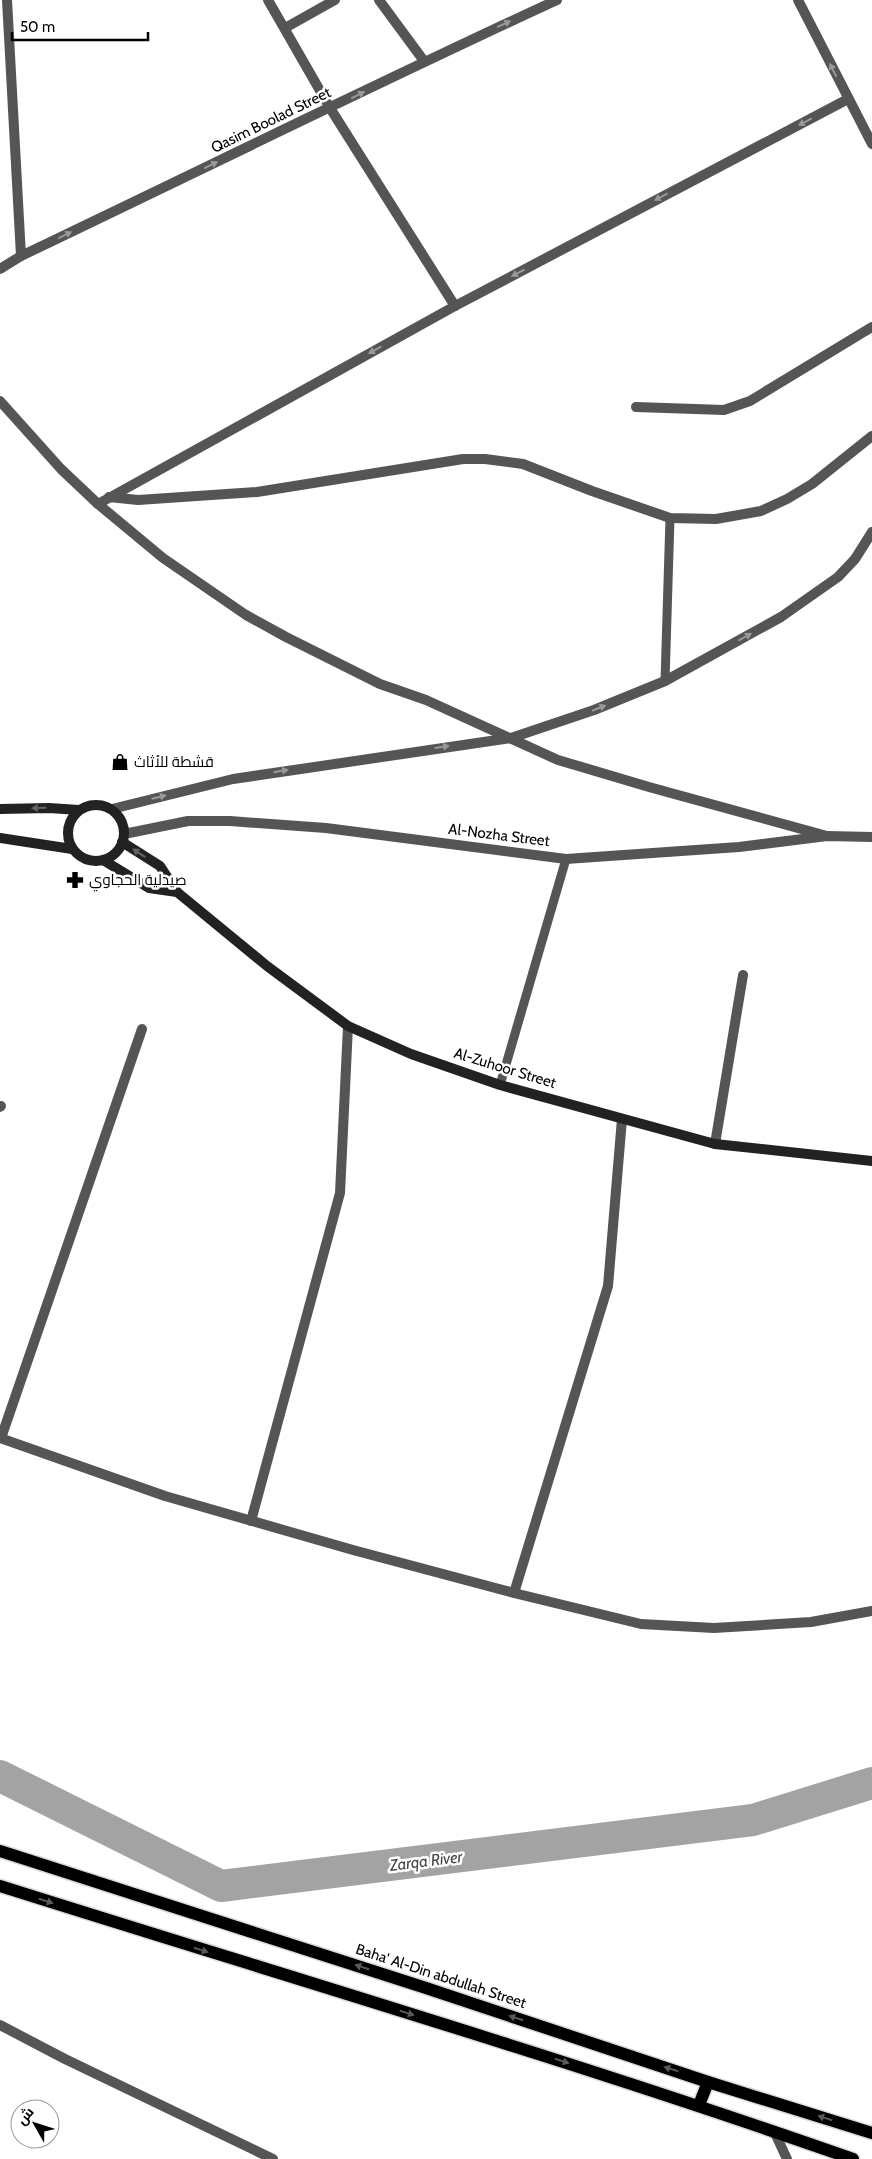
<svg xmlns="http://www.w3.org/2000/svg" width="872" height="2159" viewBox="0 0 872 2159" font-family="Cabin,Cairo,sans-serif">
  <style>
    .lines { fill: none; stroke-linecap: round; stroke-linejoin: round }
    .river { stroke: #a3a3a3; stroke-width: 32 }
    .primary-casing { stroke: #dbdbdb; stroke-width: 15 }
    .service { stroke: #555; stroke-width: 9 }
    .minor { stroke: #555; stroke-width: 10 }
    .secondary { stroke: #222; stroke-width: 10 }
    .primary { stroke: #000; stroke-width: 12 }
    .oneway { fill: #999 }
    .oneway2 { fill: #646464 }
    .oneway3 { fill: #595959 }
    .labels { text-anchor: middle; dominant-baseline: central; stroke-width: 5; stroke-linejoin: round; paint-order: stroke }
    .street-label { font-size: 15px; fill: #000; stroke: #fff }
    .poi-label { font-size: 15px; fill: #000; stroke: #fff; text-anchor: start }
    .water-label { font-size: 16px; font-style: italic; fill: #444; stroke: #fff }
  </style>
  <rect width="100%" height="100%" fill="#fff"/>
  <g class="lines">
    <path class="river" d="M0 1776 221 1886 753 1820 872 1783"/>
    <g class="primary-casing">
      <g id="primary">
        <path d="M0 1851 426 1988 708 2082 872 2133"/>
        <path d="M0 1886C285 1976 571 2060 853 2159"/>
        <path d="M699 2105 708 2082"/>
      </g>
    </g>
    <g class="service">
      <path d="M665 681 670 518"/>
      <path d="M500 1085 566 859"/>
    </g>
    <g class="minor">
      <path d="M7 0 21 256"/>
      <path d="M268 0 330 108 455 306"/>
      <path d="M379 0 424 61"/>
      <path d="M798 0 872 144"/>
      <path d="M285 28 335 0"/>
      <path d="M0 269 21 256C199 171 377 83 557 0"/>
      <path d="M0 401 61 469 98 504 163 558 246 615 286 637 380 684 426 700 558 760 649 787 827 836"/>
      <path d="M636 407 724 410 750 401 872 327"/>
      <path d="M109 497 138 500 257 492 463 459H485L523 464 592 491 670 518 716 519 761 511 787 499 812 484 872 436"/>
      <path d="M98 504 455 306 848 99"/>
      <path d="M112 809 233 779 511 738 594 710 665 681 781 617 838 577 855 559 872 532"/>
      <path d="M124 834 188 821H230L326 828 566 859 739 847 827 836 872 837"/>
      <path d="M0 1107 1 1106"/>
      <path d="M715 1144 743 975"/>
      <path d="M0 1438 165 1496 353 1550 514 1593 641 1624 714 1628 811 1622 872 1611"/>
      <path d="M1 1438 142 1029"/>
      <path d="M251 1521 340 1193 348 1026"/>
      <path d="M514 1593 608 1286 622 1119"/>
      <path d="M0 2025 65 2059 273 2159"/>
      <path d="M774 2131 787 2159"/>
    </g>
    <g class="secondary">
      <circle cx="96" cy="833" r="28"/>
      <path d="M0 809 49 808 79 810"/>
      <path d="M0 838 72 849"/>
      <path d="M122 842 160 866 177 892 267 966 348 1026 411 1054 500 1085 715 1144 872 1161"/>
      <path d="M103 860 149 888 177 892"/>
    </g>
    <use href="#primary" class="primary"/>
  </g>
  <defs><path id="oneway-solid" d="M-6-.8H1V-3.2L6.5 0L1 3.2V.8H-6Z" transform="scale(1.25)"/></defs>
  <g class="oneway">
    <use href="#oneway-solid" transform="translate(504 24) rotate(-25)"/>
    <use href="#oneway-solid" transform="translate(833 70) rotate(-117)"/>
    <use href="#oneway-solid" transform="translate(358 95) rotate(-27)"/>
    <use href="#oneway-solid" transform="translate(805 122) rotate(152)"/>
    <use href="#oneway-solid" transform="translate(211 165) rotate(-26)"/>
    <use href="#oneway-solid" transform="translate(661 197) rotate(152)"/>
    <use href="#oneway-solid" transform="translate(65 235) rotate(-26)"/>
    <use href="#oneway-solid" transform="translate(518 273) rotate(152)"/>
    <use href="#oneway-solid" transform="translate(375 350) rotate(151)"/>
    <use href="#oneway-solid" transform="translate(745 637) rotate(-29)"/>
    <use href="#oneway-solid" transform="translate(599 708) rotate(-22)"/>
    <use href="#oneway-solid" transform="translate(442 747) rotate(-8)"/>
    <use href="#oneway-solid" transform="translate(281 771) rotate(-9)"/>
    <use href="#oneway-solid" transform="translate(159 797) rotate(-14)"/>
  </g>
  <g class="oneway2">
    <use href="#oneway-solid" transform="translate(39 808) rotate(178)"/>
    <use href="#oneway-solid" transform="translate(139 853) rotate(-147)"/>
  </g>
  <g class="oneway3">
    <use href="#oneway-solid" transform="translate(46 1901) rotate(18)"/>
    <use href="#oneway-solid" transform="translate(201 1950) rotate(17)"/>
    <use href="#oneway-solid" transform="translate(362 1967) rotate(-162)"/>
    <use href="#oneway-solid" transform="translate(407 2013) rotate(17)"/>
    <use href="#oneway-solid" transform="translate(516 2018) rotate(-162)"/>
    <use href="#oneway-solid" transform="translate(562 2061) rotate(17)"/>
    <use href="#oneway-solid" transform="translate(671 2069) rotate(-162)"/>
    <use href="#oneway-solid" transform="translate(825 2118) rotate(-163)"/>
  </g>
  <defs>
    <g id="shop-bare" transform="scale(1.35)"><path d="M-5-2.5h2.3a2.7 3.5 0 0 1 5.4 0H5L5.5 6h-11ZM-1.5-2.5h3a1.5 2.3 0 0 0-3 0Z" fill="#000" stroke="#fff" stroke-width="2.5" paint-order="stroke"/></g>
    <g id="pharmacy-bare" transform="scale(1.35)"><path d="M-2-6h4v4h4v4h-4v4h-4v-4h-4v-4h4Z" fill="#000" stroke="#fff" stroke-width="2.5" paint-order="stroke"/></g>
  </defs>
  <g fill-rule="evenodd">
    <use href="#shop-bare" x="120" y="762"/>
    <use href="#pharmacy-bare" x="75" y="880"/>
  </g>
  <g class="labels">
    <g class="street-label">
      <text transform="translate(271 120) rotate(-26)">Qasim Boolad Street</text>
      <text transform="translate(499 835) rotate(7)">Al-Nozha Street</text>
      <text transform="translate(505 1068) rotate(17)">Al-Zuhoor Street</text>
      <text transform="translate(441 1976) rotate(18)">Baha' Al-Din abdullah Street</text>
    </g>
    <g class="poi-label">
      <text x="134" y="762">قشطة للأثاث</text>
      <text x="89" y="880">صيدلية الحجاوي</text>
    </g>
    <g class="water-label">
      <text transform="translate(426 1861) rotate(-7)">Zarqa River</text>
    </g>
  </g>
  <g transform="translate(35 2124) rotate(309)"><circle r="24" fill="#ffffff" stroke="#999999"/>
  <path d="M0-4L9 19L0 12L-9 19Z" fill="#000000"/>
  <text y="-8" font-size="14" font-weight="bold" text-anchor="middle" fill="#000000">ش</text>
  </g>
  <path d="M12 32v8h136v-8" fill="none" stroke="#000000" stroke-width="2.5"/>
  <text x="20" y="32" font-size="15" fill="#000000" stroke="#ffffff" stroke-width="4" paint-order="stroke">50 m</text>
</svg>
